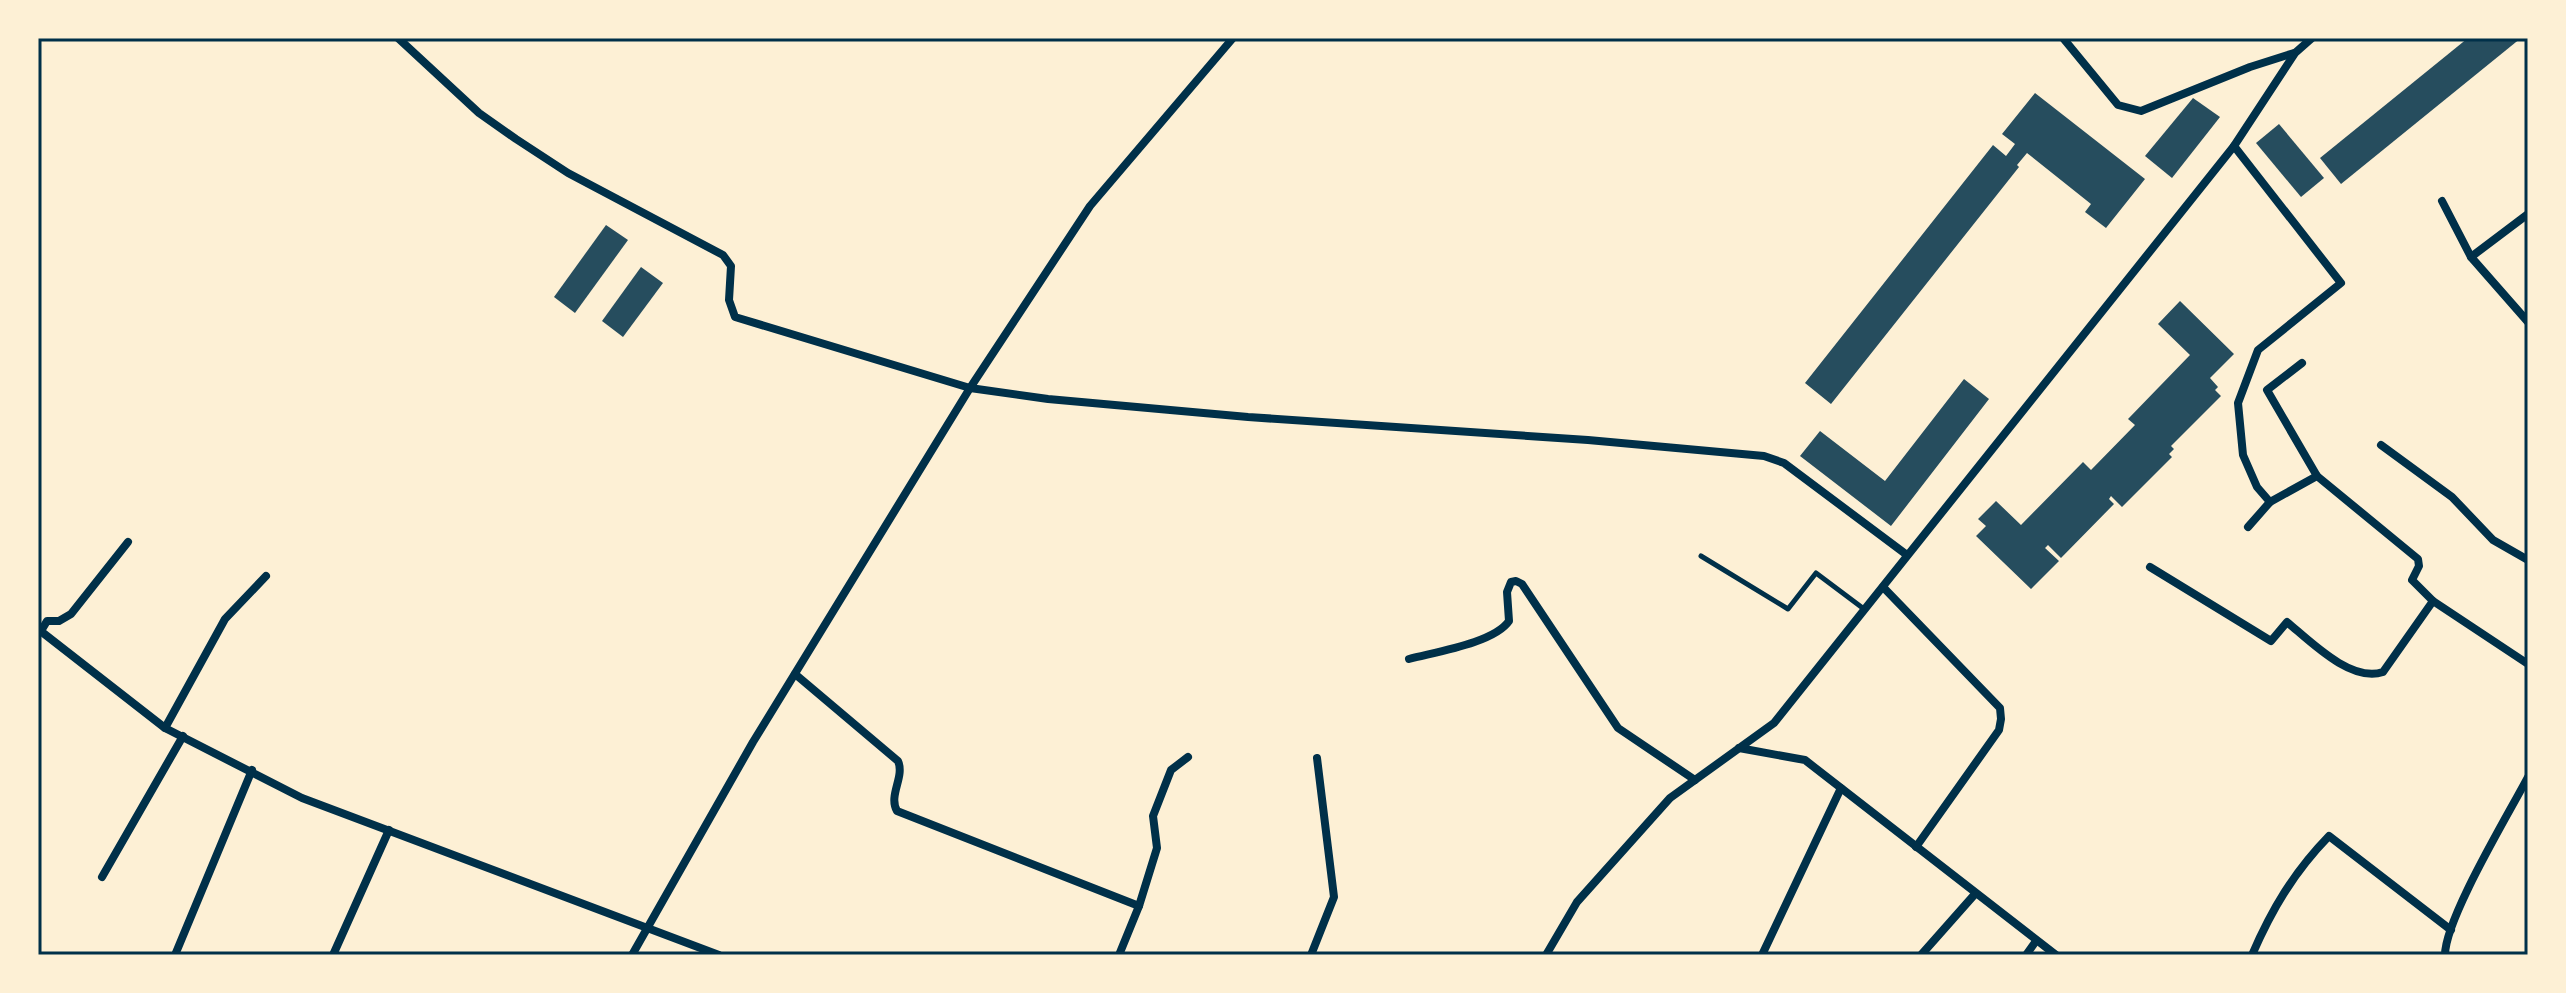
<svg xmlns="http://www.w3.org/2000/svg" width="2566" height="993" viewBox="0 0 2566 993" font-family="'Archivo Narrow',sans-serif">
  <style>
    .building { fill: #264d5e }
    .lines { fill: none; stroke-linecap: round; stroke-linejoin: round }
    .service { stroke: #003049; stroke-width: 5 }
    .minor { stroke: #003049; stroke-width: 8 }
    .neatline { fill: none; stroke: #003049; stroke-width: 3 }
  </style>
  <rect width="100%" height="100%" fill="#fdf0d5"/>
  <g class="building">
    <path d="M2468 38H2521L2341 184 2320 158Z"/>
    <path d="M2035 93 2145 179 2106 228 2085 212 2091 204 2027 153 2017 165 2019 167 1831 404 1805 383 1993 145 2006 156 2015 144 2002 134Z"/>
    <path d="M2193 98 2220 117 2172 178 2145 156Z"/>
    <path d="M2279 124 2324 178 2301 197 2256 143Z"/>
    <path d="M606 225 628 240 575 313 554 297Z"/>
    <path d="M641 267 663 283 623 337 602 321Z"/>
    <path d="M2180 301 2234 354 2210 378 2218 387 2215 390 2221 396 2171 446 2174 449 2169 454 2172 457 2122 507 2111 496 2109 499 2114 504 2061 558 2048 545 2045 548 2059 561 2031 589 1976 536 1986 526 1978 519 1996 501 2021 525 2083 462 2091 470 2135 425 2128 419 2190 355 2158 324Z"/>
    <path d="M1964 379 1989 399 1891 526 1800 456 1820 431 1885 481Z"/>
  </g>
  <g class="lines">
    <path class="service" d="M1701 556 1788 609 1816 573 1864 609"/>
    <g class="minor">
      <path d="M398 38 479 113 516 139 568 173 723 255 731 266 729 300 735 317 970 388 1048 399 1248 417 1588 440 1764 456 1784 463 1907 555"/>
      <path d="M2063 38 2118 105 2141 111 2250 67 2294 53"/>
      <path d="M2234 146 2341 283 2258 350 2238 403 2243 455 2257 487 2270 502 2248 527"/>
      <path d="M2442 201 2471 257 2528 322"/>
      <path d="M2471 257 2528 214"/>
      <path d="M2302 363 2267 390 2317 476 2418 559 2419 566 2412 580 2433 601"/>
      <path d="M2381 445 2452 497 2493 540 2528 560"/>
      <path d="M2270 502 2317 476"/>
      <path d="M2150 567 2271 641 2287 622C2310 641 2351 683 2383 672L2433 601 2528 664"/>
      <path d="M1883 587 2000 708 2001 719 1999 730 1916 847"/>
      <path d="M38 629 165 728 302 798 719 955"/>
      <path d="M41 631 47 621H59L71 614 128 542"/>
      <path d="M1409 659C1435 652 1494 643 1509 621L1507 592 1511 582 1516 581 1522 584 1618 728 1695 780"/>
      <path d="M795 674 898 761C905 777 888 795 897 811L1139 906"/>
      <path d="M165 728 225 619 266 576"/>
      <path d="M1739 748 1805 760 2056 955"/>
      <path d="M102 877 183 736"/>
      <path d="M175 955 252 770"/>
      <path d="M333 955 389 830"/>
      <path d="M632 955 753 742 970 388 1090 206 1233 38"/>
      <path d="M1119 955 1139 906 1157 848 1153 816 1171 770 1188 757"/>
      <path d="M1311 955 1334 897 1317 758"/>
      <path d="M1546 955 1577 902 1670 798 1774 723 2234 146 2295 53 2312 38"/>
      <path d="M1762 955 1841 788"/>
      <path d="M1921 955 1975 894"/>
      <path d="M2026 955 2036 941"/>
      <path d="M2252 955C2272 909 2294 872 2329 836L2451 930"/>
      <path d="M2445 955C2445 919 2508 815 2528 777"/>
    </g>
  </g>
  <rect width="2566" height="993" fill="none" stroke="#fdf0d5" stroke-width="80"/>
  <rect x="40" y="40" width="2486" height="913" class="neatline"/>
</svg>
